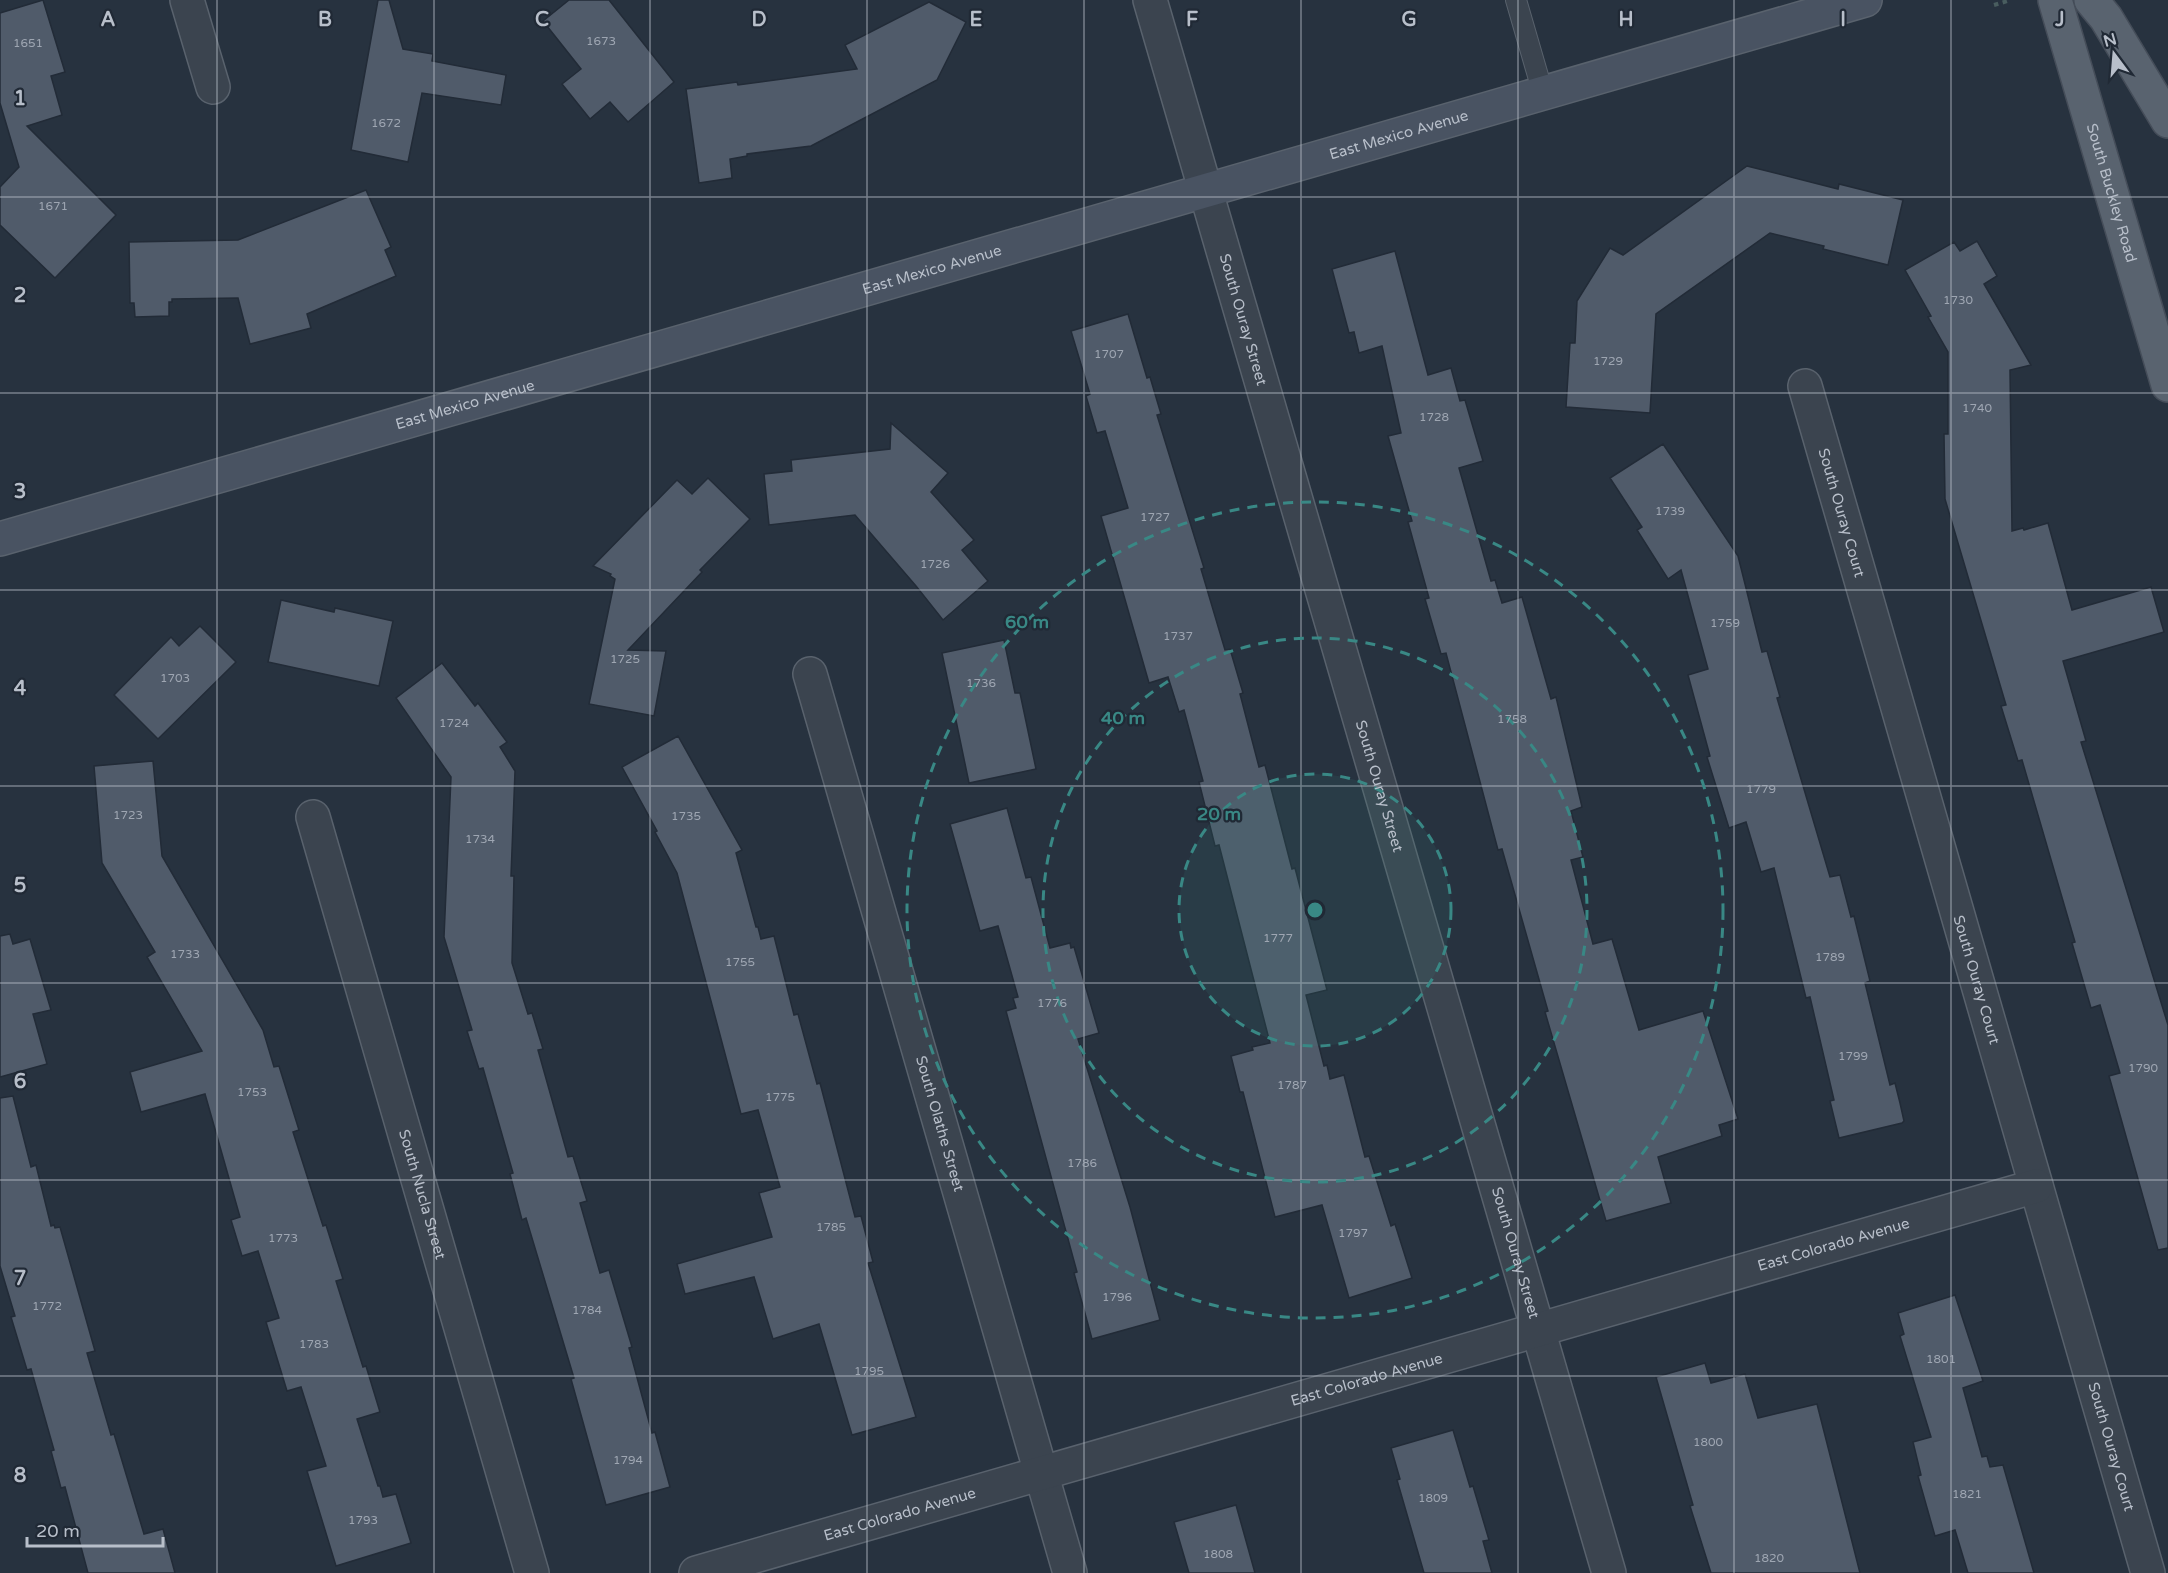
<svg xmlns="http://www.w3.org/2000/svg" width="2168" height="1573" viewBox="0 0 2168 1573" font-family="'Varela Round',sans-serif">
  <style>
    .building { fill: #505b6a; stroke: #222b37; stroke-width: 1.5 }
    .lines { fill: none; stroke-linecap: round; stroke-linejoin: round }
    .lane-casing { stroke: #59626d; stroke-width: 22 }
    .street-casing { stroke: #59626d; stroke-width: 36 }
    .secondary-casing { stroke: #59626d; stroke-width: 36 }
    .primary-casing { stroke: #454d59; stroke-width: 36 }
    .path { stroke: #495d5f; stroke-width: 4; stroke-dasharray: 4.5 4.5; stroke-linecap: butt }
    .lane { stroke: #3b444f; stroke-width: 20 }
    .street { stroke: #3b444f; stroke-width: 33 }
    .secondary { stroke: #495362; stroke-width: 33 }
    .primary { stroke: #59636f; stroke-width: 33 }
    .grid { fill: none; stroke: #b8bfca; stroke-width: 1.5; stroke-opacity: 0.55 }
    .ring { fill: none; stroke: #398885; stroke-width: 3; stroke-dasharray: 10 8 }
    .labels { text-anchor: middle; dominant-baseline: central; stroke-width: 4.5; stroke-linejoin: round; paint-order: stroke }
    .number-label { font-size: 12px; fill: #9ea6b2 }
    .street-label { font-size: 15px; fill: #b8bfca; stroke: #202935 }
    .grid-label { font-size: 20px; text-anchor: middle; font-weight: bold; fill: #b8bfca; stroke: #202935; stroke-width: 4.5; stroke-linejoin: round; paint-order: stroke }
    .centre { fill: #398885; stroke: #202935; stroke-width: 3 }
    .ring-label { font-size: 18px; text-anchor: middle; font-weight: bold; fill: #398885; stroke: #202935; stroke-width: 4.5; stroke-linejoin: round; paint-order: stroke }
  </style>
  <rect width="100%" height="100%" fill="#27323f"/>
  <g class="building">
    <path d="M43 0 65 72 51 76 62 115 27 126 116 215 55 278 0 225V187L19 167 0 103V13Z"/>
    <path d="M378 0H389L403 49 433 54 432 61 506 75 501 105 422 93 408 162 351 150Z"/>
    <path d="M569 0H609L674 82 628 122 610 102 590 119 562 84 581 69 543 21Z"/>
    <path d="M929 2 966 22 937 80 811 146 747 154V156L730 159 732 178 699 183 686 89 737 82 738 85 857 69 845 45Z"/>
    <path d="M1747 166 1838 189 1839 184 1903 200 1888 265 1823 249 1824 246 1770 233 1656 314 1650 413 1566 407 1570 343H1575L1577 301 1610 248 1623 255Z"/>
    <path d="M366 190 391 247 385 250 396 276 307 314 311 328 250 344 238 298 172 299V302H169V316L135 317 134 303H130L129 242 238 240Z"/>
    <path d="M1977 241 1997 276 1984 284 2031 365 2010 370 2012 531 2023 528 2024 530 2048 523 2072 610 2151 587 2164 632 2063 661 2086 741 2081 742 2168 1025V1248L2158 1250 2109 1076 2120 1073 2100 1005 2091 1008 2072 943 2075 942 2022 760 2018 761 2001 706 2006 705 1945 499 1944 434H1948V352L1928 317 1931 316 1905 270 1954 242 1960 251Z"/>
    <path d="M1395 251 1428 375 1451 368 1460 401 1465 400 1483 461 1459 468 1491 581 1495 580 1502 603 1522 597 1551 699 1556 697 1582 807 1571 811 1583 857 1571 860 1593 944 1612 939 1639 1030 1703 1011 1738 1119 1719 1125 1722 1136 1658 1157 1671 1203 1606 1221 1545 1012 1548 1011 1502 849 1498 850 1446 653 1441 654 1425 599 1429 598 1408 522 1412 521 1388 436 1401 433 1382 346 1359 353 1354 332 1349 333 1332 269Z"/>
    <path d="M1128 314 1147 378 1150 377 1161 414 1157 415 1204 568 1201 569 1225 650 1230 649 1243 693 1240 694 1259 767 1265 765 1292 869 1295 868 1327 990 1306 995 1324 1066 1327 1065 1330 1079 1344 1075 1365 1157 1369 1156 1391 1226 1395 1224 1412 1278 1349 1298 1322 1205 1275 1217 1243 1092H1240L1231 1056 1253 1050 1252 1047 1270 1043 1219 845 1215 846 1199 782 1203 781 1184 710 1179 712 1168 677 1149 683 1101 516 1128 508 1105 431 1097 433 1086 396 1090 394 1071 331Z"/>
    <path d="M891 423 948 473 931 492 974 540 962 550 988 581 943 620 916 586 855 515 769 525 764 474 792 471 791 460 890 449Z"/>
    <path d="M1663 444 1738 556 1762 652 1767 651 1780 697 1777 698 1830 877 1840 875 1851 917 1854 916 1870 981 1865 983 1890 1085 1895 1083 1900 1103 1904 1121 1902 1123 1839 1138 1830 1101 1834 1100 1810 997 1806 998 1774 868 1761 872 1746 822 1729 828 1707 757 1710 756 1688 675 1708 669 1681 570 1668 579 1637 530 1642 527 1610 478Z"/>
    <path d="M708 478 750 519 700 570 702 572 628 650 666 651 654 716 589 704 615 579 610 576 611 574 593 566 677 480 692 494Z"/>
    <path d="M281 600 334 612 335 608 393 621 379 686 268 662Z"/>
    <path d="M200 626 236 662 158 739 114 695 171 637 179 646Z"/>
    <path d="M1004 640 1015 693H1020L1036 769 969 783 942 653Z"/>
    <path d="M442 663 475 706 478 703 507 742 500 747 515 771 511 876H514L512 963 528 1014 532 1013 543 1049 538 1050 568 1157 573 1156 587 1201 580 1203 600 1273 609 1270 632 1347 629 1348 652 1433 655 1432 670 1487 606 1505 571 1379 574 1378 526 1218 522 1220 510 1174 513 1173 483 1068 479 1069 467 1031 472 1030 444 937 451 777 396 698Z"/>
    <path d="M678 736 742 850 736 853 756 927H758L761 939 774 936 794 1015 798 1014 817 1084 820 1083 855 1217 861 1216 873 1262 868 1263 916 1417 852 1435 819 1324 773 1339 754 1277 685 1294 677 1264 772 1237 759 1193 780 1187 758 1110 741 1114 677 873 655 832 657 831 622 767Z"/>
    <path d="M153 761 162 856 263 1030 274 1067 279 1066 299 1130 293 1132 323 1226 326 1225 343 1279 336 1281 363 1367 366 1366 380 1412 357 1419 378 1486H380L383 1497 396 1494 411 1543 336 1566 307 1471 326 1466 301 1387 287 1391 266 1322 279 1318 258 1251 242 1256 231 1220 240 1217 205 1094 141 1112 130 1072 202 1051 147 957 155 952 102 863 94 766Z"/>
    <path d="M1007 808 1026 878 1031 877 1050 948 1070 943 1071 948 1074 947 1099 1033 1078 1039 1130 1207 1160 1320 1092 1339 1074 1273 1077 1272 1006 1011 1016 1008 1013 998 1018 997 998 926 980 931 950 824Z"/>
    <path d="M10 934 13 944 30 939 51 1010 33 1014 47 1064 0 1077V936Z"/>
    <path d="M13 1096 31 1167 36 1165 51 1226 54 1225 55 1228 60 1227 95 1351 87 1353 111 1435 114 1434 144 1534 163 1529 175 1573H88L65 1487 61 1488 51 1451 54 1450 31 1369 27 1370 11 1317 15 1316 0 1266V1098Z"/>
    <path d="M1955 1295 1983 1381 1963 1388 1982 1457 1987 1456 1990 1467 2003 1465 2034 1573H1968L1955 1530 1935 1536 1918 1476 1921 1475 1913 1442 1931 1437 1900 1336 1904 1334 1898 1313Z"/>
    <path d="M1705 1363 1711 1383 1745 1374 1758 1418 1817 1404 1860 1573H1711L1690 1506 1693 1505 1656 1377Z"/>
    <path d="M1453 1430 1470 1487 1473 1486 1489 1540 1483 1541 1492 1573H1424L1397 1480 1400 1479 1391 1448Z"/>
    <path d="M1236 1505 1255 1573H1189L1174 1522Z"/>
  </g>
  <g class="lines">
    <g class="lane-casing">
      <path id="lane" d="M1516 0 1543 93"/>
    </g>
    <g class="street-casing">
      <g id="street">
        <path d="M187 0 213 87"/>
        <path id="s1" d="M1150 0 1609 1573"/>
        <path id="s2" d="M1805 386 2148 1573"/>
        <path id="s3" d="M810 674 1070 1573"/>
        <path id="s4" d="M313 817 532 1573"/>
        <path id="s5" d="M696 1573 2036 1186"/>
      </g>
    </g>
    <g class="secondary-casing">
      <g id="secondary">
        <path id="s6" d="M0 539 1865 0"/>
      </g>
    </g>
    <g class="primary-casing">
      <g id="primary">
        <path id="s7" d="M2055 0 2168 385"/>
        <path d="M2091 0 2106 18 2168 121"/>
      </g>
    </g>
    <path class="path" d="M1994 5 2011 0"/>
    <use href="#lane" class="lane"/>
    <use href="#street" class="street"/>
    <use href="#secondary" class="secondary"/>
    <use href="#primary" class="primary"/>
  </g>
  <path class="grid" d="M217 0V1573M434 0V1573M650 0V1573M867 0V1573M1084 0V1573M1301 0V1573M1518 0V1573M1734 0V1573M1951 0V1573M0 197H2168M0 393H2168M0 590H2168M0 786H2168M0 983H2168M0 1180H2168M0 1376H2168"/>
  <circle cx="1315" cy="910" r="136" fill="#398885" fill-opacity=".12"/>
  <g class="ring">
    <circle cx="1315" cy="910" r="136"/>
    <circle cx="1315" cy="910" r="272"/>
    <circle cx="1315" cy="910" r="408"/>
  </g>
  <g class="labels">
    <g class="number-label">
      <text x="601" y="41">1673</text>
      <text x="28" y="43">1651</text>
      <text x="386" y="123">1672</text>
      <text x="53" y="206">1671</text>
      <text x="1958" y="300">1730</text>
      <text x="1109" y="354">1707</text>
      <text x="1608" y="361">1729</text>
      <text x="1977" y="408">1740</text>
      <text x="1434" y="417">1728</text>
      <text x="1670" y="511">1739</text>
      <text x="1155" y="517">1727</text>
      <text x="935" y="564">1726</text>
      <text x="1725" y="623">1759</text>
      <text x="1178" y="636">1737</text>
      <text x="625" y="659">1725</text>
      <text x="175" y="678">1703</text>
      <text x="981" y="683">1736</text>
      <text x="1512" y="719">1758</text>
      <text x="454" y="723">1724</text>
      <text x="1761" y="789">1779</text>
      <text x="128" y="815">1723</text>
      <text x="686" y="816">1735</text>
      <text x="480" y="839">1734</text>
      <text x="1278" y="938">1777</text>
      <text x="185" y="954">1733</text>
      <text x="1830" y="957">1789</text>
      <text x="740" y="962">1755</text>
      <text x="1052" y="1003">1776</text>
      <text x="1853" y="1056">1799</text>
      <text x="2143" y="1068">1790</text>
      <text x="1292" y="1085">1787</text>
      <text x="252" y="1092">1753</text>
      <text x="780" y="1097">1775</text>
      <text x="1082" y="1163">1786</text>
      <text x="831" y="1227">1785</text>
      <text x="1353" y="1233">1797</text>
      <text x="283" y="1238">1773</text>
      <text x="1117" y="1297">1796</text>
      <text x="47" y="1306">1772</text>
      <text x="587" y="1310">1784</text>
      <text x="314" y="1344">1783</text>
      <text x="1941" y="1359">1801</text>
      <text x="869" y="1371">1795</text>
      <text x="1708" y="1442">1800</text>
      <text x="628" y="1460">1794</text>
      <text x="1967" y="1494">1821</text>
      <text x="1433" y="1498">1809</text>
      <text x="363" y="1520">1793</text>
      <text x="1218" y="1554">1808</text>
      <text x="1769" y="1558">1820</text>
    </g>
    <g class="street-label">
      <text stroke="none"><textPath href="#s6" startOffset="1456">East Mexico Avenue</textPath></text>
      <text stroke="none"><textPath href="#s7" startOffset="201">South Buckley Road</textPath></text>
      <text stroke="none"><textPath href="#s6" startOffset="970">East Mexico Avenue</textPath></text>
      <text stroke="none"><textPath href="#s1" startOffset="333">South Ouray Street</textPath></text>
      <text stroke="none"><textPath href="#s6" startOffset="484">East Mexico Avenue</textPath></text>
      <text stroke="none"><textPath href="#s2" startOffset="132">South Ouray Court</textPath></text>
      <text stroke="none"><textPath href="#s1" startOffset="819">South Ouray Street</textPath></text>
      <text stroke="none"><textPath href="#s2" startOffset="618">South Ouray Court</textPath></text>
      <text stroke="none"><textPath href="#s3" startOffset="468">South Olathe Street</textPath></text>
      <text stroke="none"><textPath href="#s4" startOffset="393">South Nucla Street</textPath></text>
      <text stroke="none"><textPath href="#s5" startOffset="1184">East Colorado Avenue</textPath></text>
      <text stroke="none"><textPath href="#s1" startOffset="1305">South Ouray Street</textPath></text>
      <text stroke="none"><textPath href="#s5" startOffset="698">East Colorado Avenue</textPath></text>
      <text stroke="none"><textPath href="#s2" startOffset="1104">South Ouray Court</textPath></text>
      <text stroke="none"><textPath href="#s5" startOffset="212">East Colorado Avenue</textPath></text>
    </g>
  </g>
  <g class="grid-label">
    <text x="108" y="26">A</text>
    <text x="325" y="26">B</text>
    <text x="542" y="26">C</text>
    <text x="759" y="26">D</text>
    <text x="976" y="26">E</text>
    <text x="1192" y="26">F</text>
    <text x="1409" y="26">G</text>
    <text x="1626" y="26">H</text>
    <text x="1843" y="26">I</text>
    <text x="2060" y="26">J</text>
    <text x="20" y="105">1</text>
    <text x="20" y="302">2</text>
    <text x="20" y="498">3</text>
    <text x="20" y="695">4</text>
    <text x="20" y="892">5</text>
    <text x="20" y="1088">6</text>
    <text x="20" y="1285">7</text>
    <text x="20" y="1482">8</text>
  </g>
  <circle cx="1315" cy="910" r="9" class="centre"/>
  <g class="ring-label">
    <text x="1027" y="628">60 m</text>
    <text x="1123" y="724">40 m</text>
    <text x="1219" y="820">20 m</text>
  </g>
  <g transform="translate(2114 54) rotate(344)" stroke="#202935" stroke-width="4.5" paint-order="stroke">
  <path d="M0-4.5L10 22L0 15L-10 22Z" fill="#b8bfca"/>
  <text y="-9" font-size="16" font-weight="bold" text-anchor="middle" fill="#b8bfca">N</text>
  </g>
  <path d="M27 1537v9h136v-9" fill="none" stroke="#b8bfca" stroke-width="3"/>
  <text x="36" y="1537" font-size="18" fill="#b8bfca" stroke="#202935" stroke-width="4.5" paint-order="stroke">20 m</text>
</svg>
